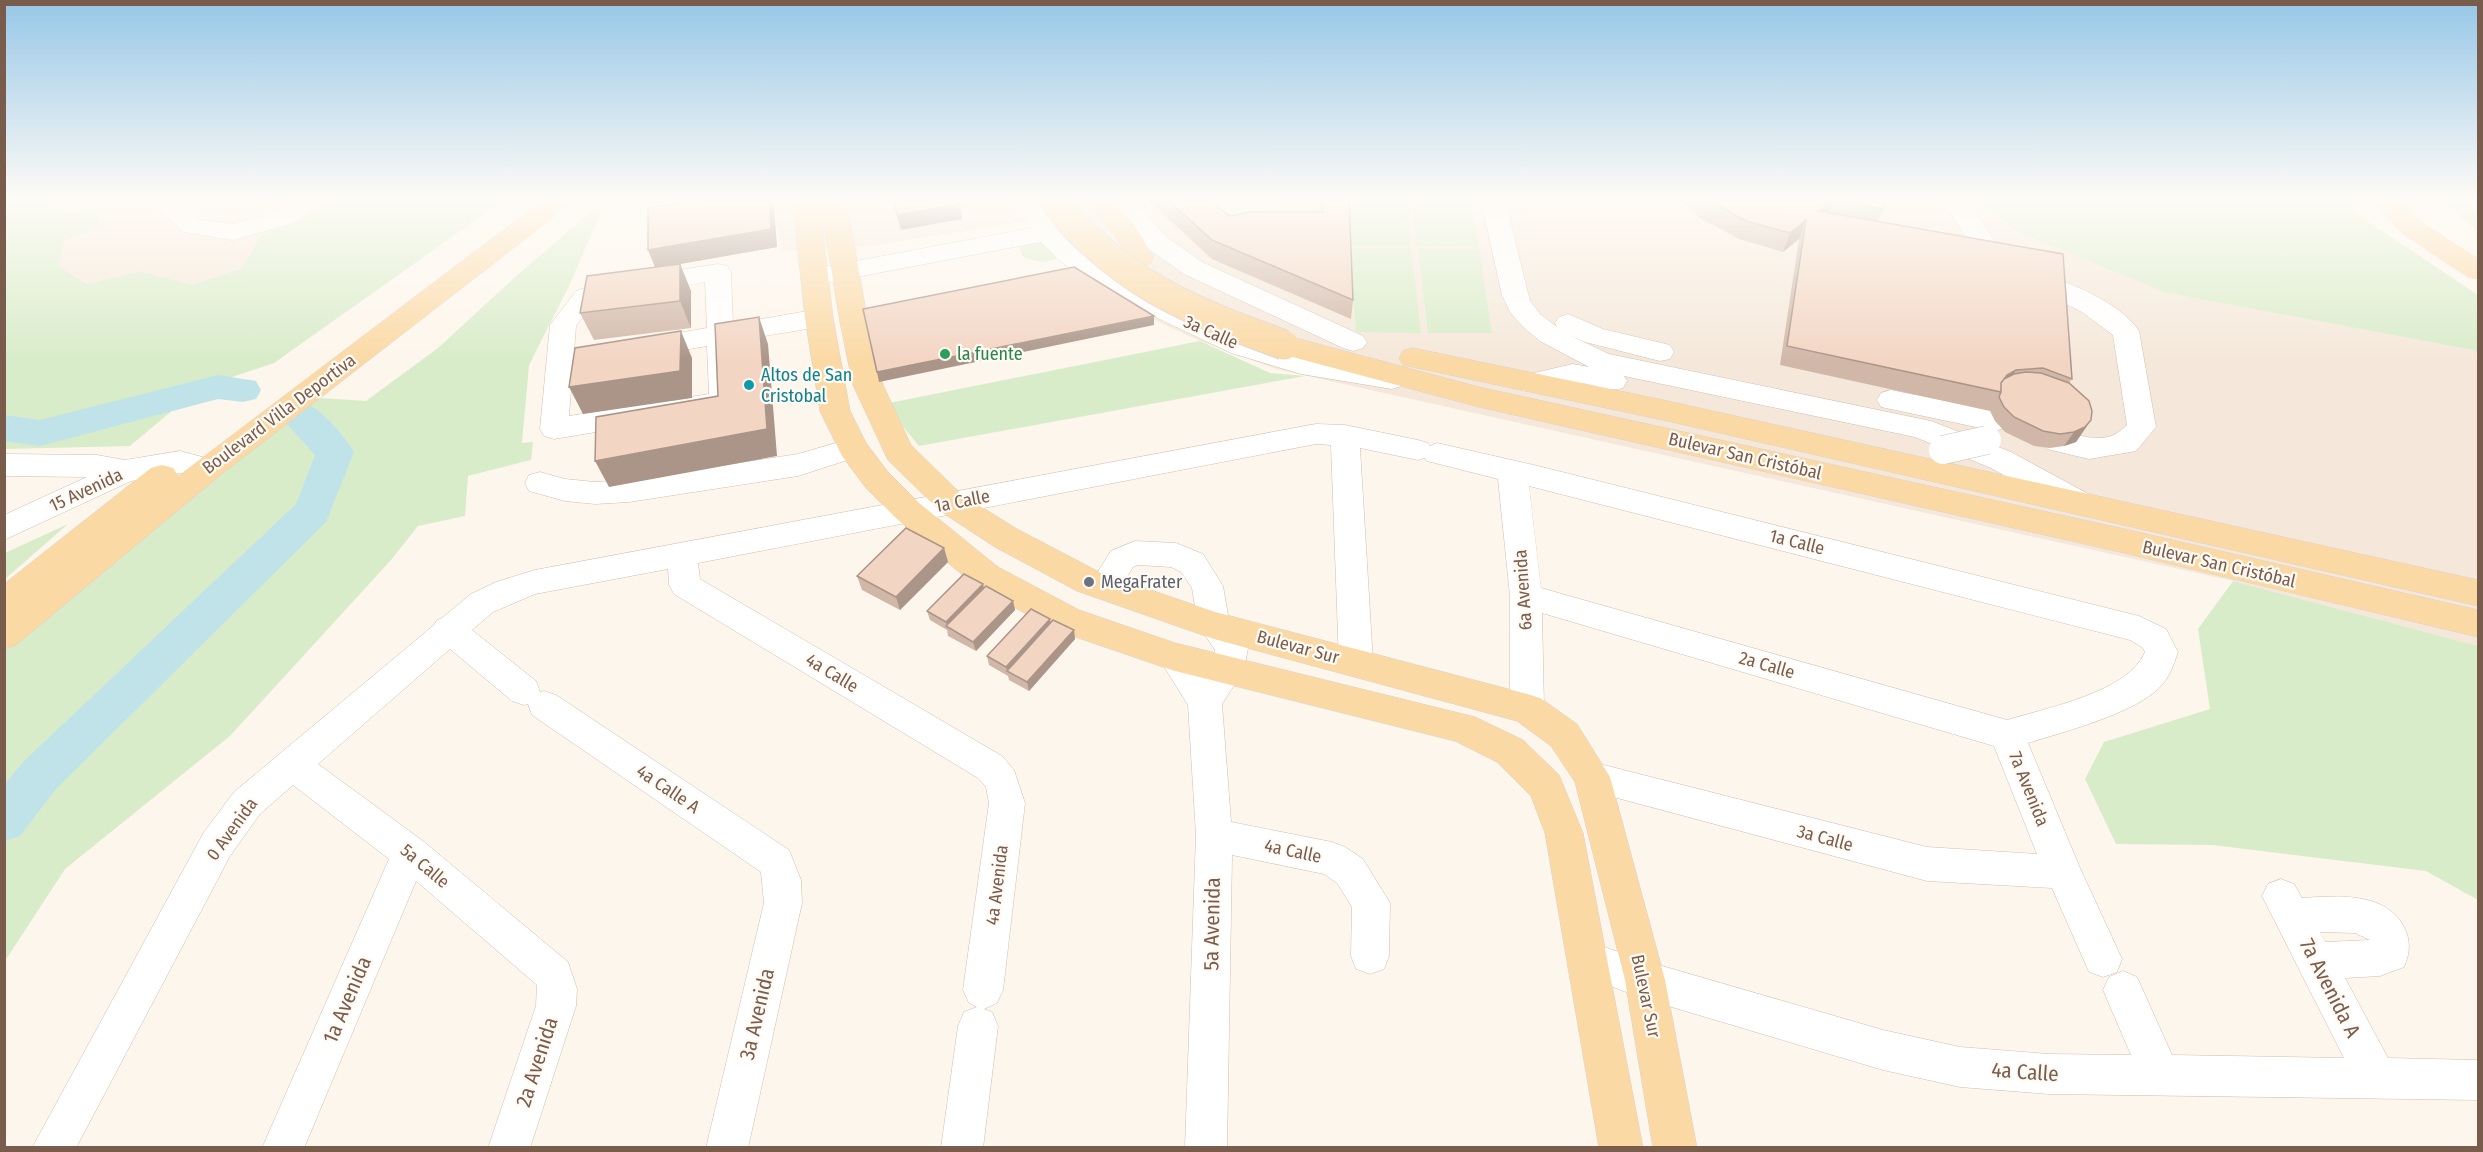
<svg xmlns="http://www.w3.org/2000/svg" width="2483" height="1152" viewBox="0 0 2483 1152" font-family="'Fira Sans Condensed',sans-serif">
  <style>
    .residential { fill: #f5e8da }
    .green { fill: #d8ecc9 }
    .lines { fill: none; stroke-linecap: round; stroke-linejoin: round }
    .river { fill: #bfe3e8; fill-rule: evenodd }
    .minor-casing { stroke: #d1beb0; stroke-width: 1 }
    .major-casing { stroke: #dad1cd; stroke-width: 1 }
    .minor { fill: #fff; fill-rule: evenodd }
    .major { fill: #fbd9a5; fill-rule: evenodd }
    .minor-bridge-casing { stroke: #d1beb0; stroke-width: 29; stroke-linecap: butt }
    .major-bridge-casing { stroke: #dad1cd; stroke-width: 31; stroke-linecap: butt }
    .minor-bridge { stroke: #fff; stroke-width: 28 }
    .major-bridge { stroke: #fbd9a5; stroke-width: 29 }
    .wall { fill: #d1b7a8 }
    .shaded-wall { fill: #aa9588 }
    .building { fill: #f3d5c3; stroke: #aa9588; stroke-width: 1.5 }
    .leisure-dot { fill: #2e9e5b; stroke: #fffaf3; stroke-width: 2 }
    .culture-dot { fill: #0f9aa8; stroke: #fffaf3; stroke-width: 2 }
    .worship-dot { fill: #6b7280; stroke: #fffaf3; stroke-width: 2 }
    .labels { text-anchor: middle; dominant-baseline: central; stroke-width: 4.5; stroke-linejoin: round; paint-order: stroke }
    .street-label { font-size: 18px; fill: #7a5c4d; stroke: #fffaf3 }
    .leisure-label { font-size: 18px; fill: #27864d; stroke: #fffaf3; text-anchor: start }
    .culture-label { font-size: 18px; fill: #0d838f; stroke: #fffaf3; text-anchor: start }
    .worship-label { font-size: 18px; fill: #5b616d; stroke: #fffaf3; text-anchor: start }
    .near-street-label { font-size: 21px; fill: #7a5c4d; stroke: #fffaf3 }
  </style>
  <rect width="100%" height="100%" fill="#fdf6ec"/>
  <g class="residential">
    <path d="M50 200H328L308 217 261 235 242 268 192 285 140 271 88 284 59 266 64 241 100 227 83 211 59 213 48 203Z"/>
    <path d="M772 200H1978L2018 232 2474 350 2478 354V646L2233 581 1276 369 1200 341 1124 306 1029 221 861 247 782 251Z"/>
  </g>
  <g class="green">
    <path d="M4 200H50L48 203 59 213 97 210 100 226 64 241 59 266 87 284 140 271 192 285 242 268 261 235 308 217 328 200H504L274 363 199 388 130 446 5 449Z"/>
    <path d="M604 200H606L569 286 529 365 522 443 533 442 531 460 468 476 465 516 418 526 391 560 230 736 65 869 5 961V650L252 444 319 398 366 401 438 348 512 280Z"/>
    <path d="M1347 200H1406L1411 246H1350Z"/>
    <path d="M1412 200H1471L1478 247 1417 246Z"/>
    <path d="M1978 200H2347L2355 213 2478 295V354L2474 350 2164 292 2018 232Z"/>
    <path d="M2440 200H2478V231L2477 230Z"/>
    <path d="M1043 235 1061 256C1048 265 1036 262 1022 256L1018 240Z"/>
    <path d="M1350 248H1411L1421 333 1356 332Z"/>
    <path d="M1418 248 1479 249 1492 333H1428Z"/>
    <path d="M1200 341 1270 373 1305 376 919 446 901 424 889 403Z"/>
    <path d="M68 524 5 579V553Z"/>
    <path d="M2233 581 2478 646V900L2426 871 2213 845 2116 844 2085 779 2104 742 2210 709 2198 629Z"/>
  </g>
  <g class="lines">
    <g class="river">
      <path d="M218 375 256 381 261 390 256 399 243 402 218 399 40 446 4 441V415L40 420Z"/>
      <path d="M297 399C319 406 342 432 354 452L326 522 55 790 20 836 4 841V785L23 762 296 504 315 455 284 421 279 412 284 403Z"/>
    </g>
    <g class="minor-casing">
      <g id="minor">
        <path d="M156 200H180L200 220 233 224 272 214 294 200H324L321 205 290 224 233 240 184 232 159 210Z"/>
        <path d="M1016 200H1040L1044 207 1068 200H1109L1106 205 1051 221C1085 270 1147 292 1199 316 1224 328 1248 341 1275 349 1313 360 1353 364 1392 369L1402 372 1406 379 1402 386 1392 389 1301 374 1231 353 1128 304 1092 285 1060 261 1041 242 814 285 805 283 801 277 805 271 814 269 1031 228Z"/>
        <path d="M1109 200H1134L1165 236 1202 262 1363 336 1367 342 1363 348 1353 351 1343 348 1184 274 1147 248Z"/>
        <path d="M1481 200H1505L1530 301 1540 314 1557 327 1555 323 1559 317 1568 314 1603 329 1670 345 1674 352 1670 359 1660 361 1585 342 1567 334 1609 354 1931 421 2011 452 2092 496 2096 504 2092 512 2081 515 2070 512 1991 468 1915 437 1624 376 1627 381 1623 388C1605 393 1590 381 1572 383 1554 384 1539 395 1521 390L1517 383 1521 376 1573 364 1589 367 1540 341 1522 326 1510 312 1502 295Z"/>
        <path d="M1942 200H1967L2007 260 2003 266 1994 268 1985 266Z"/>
        <path d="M718 264 727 266 731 272 733 324 819 309 828 312 832 318 828 324 819 327 734 341 737 402 733 409 554 439 544 436 540 429 550 325 576 291 599 283ZM705 282 707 328 643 339 633 342 629 348 633 354 643 357 707 346 709 394 569 416 576 326 594 303 605 299Z"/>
        <path d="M2053 279C2079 285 2125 308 2139 331L2156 427 2136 451 2089 459 2047 449 2042 442 2047 435C2075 426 2100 453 2127 425L2113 335 2082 312 2044 293 2040 287 2044 281Z"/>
        <path d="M1891 390 1995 411 2005 414 2009 421 2005 428 1995 431 1881 407 1877 400 1881 393Z"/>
        <path d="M1316 424 1345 425 1418 440 1428 443 1430 446 1437 443 1538 466 2139 616 2166 629 2178 652C2174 664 2169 679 2159 688 2133 714 2063 732 2028 743L2080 868 2122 959 2117 972 2103 977 2089 972 2052 888 1927 881 1580 788 1574 777 1580 766 1592 762 1927 847 2037 854 1994 746 1542 613 1544 709 1539 719 1527 723 1515 719 1510 709V596L1498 479 1427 461 1425 458 1418 460 1360 448 1373 662 1368 672 1356 676 1344 672 1339 662 1331 445 1316 444 698 563 700 579 1002 756 1014 770 1025 803 1003 990 997 1003 984 1009 992 1012 998 1026 983 1148H941L958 1026 964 1012 977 1007 969 1003 963 990 989 803 986 787 978 778 674 594 669 585 668 569 535 594 493 612 472 630 536 681 540 692 544 691 556 695 789 850 801 880 802 903 748 1148H706L764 903 761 872 532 715 528 704 524 705 512 701 450 649 318 764 423 841 568 962 577 989 576 1006 530 1148H488L536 1006 537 985 416 881 304 1148H262L389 859 293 785 260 814 230 856 76 1148H32L204 832 234 792 434 625 437 620 442 618 471 594 496 582 535 570ZM1529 486 2130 640 2142 647 2145 652C2129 692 2046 708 2007 720L1541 588Z"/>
        <path d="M853 438 863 441 868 448 863 455 798 476 629 502 595 504 565 501 529 491 525 483 529 475 540 472 565 479 595 482 629 480 798 454Z"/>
        <path d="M180 451 217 461 222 469 217 477 207 480 180 473 131 481 4 540V515L87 477 4 476V454L97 455 125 460Z"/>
        <path d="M1135 541 1176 543 1203 554 1223 586 1229 621 1248 648 1244 670 1222 704 1231 822 1332 842 1345 847 1363 859 1390 903 1389 956 1384 969 1370 974 1356 969 1351 956 1352 907 1337 883 1324 874 1232 855 1227 1148H1185L1196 835 1188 705 1158 657 1163 647C1188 639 1193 656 1205 675L1211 666 1215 650 1198 625 1192 588 1181 572 1171 567 1138 565 1133 567 1115 596 1104 599 1093 596 1088 587 1111 551Z"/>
        <path d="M2281 879 2294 884 2302 898C2335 896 2386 891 2404 927 2411 941 2410 953 2404 967L2380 976 2345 978 2388 1058 2478 1060V1100L2049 1094 1960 1087 1883 1070 1645 999 1573 972 1568 959 1573 946 1587 941 1645 961 1883 1030 1960 1047 2049 1054 2131 1055 2103 990 2109 977 2123 971 2137 977 2172 1055 2344 1058 2262 896 2268 884ZM2320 932 2355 933 2370 940 2325 942Z"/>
      </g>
    </g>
    <g class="major-casing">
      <g id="major">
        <path d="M543 200H573L569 205 218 477 16 645 4 649V584L151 468 162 465 173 468 178 476Z"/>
        <path d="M793 200H819L833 318 850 411 866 443 888 472 919 503 998 567 1079 610 1175 643 1475 717 1523 740 1559 775 1583 833 1643 1148H1599L1545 833 1531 796 1497 762 1455 741 1175 671 1055 630 974 585 897 519 866 488 842 456 820 411 805 318Z"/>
        <path d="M820 200H846L868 322 883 385 911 445 962 495 1017 529 1101 573 1215 612 1527 694 1540 698 1577 724 1610 777 1665 980 1697 1148H1653L1625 980 1575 782 1551 746 1517 721 1214 639 1077 591 995 547 940 511 888 460 853 385 840 322Z"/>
        <path d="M1086 200H1113L1135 226 1154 258 1150 264 1141 266 1132 264 1115 236Z"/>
        <path d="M2372 200H2400L2421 222 2478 259V279L2468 277 2403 234Z"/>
        <path d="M1284 335 1479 387 2120 528 2478 610V637L2120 552 1479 407 1274 352 1270 345 1274 338Z"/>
        <path d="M1413 348 1663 400 2478 580V606L1663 420 1403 365 1399 358 1403 351Z"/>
      </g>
    </g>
    <use href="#minor" class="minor"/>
    <use href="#major" class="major"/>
    <g class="minor-bridge-casing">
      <path id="minor-bridge" d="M1943 450 1987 440"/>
    </g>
    <g class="major-bridge-casing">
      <path id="major-bridge" d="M1054 200C1118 283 1189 310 1284 345"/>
    </g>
    <use href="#minor-bridge" class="minor-bridge"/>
    <use href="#major-bridge" class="major-bridge"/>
  </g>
  <g class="wall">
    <path d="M701 200H771L774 209 777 247 680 264 691 291V328L594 340 580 313 655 267 648 250Z"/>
    <path d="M1148 200H1209L1230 216 1320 212 1318 200H1349L1353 300 1351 319 1212 259Z"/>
    <path d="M1681 200H1884L1883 209 1878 221 2072 379 2069 383 2091 420 2076 442 2064 446 2050 448 2034 446 2005 432 1995 421 1990 411 1780 365 1799 239 1783 252 1739 239 1700 218Z"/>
    <path d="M944 548 948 562 900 610 862 590 857 576Z"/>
    <path d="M983 584 984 588 1013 601 1015 610 976 651 948 636 947 630 930 620 927 611Z"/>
    <path d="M1051 623 1074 630 1075 639 1029 691 1009 680 1008 676 989 665 987 656Z"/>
  </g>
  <g class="shaded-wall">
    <path d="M769 200H771L774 209 777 247 680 264 691 291V328L680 301 656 269 648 250Z"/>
    <path d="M1833 200 1826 219 1819 211Z"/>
    <path d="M960 204 962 219 901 230 897 215Z"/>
    <path d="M1806 220 1799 239 1783 252 1790 233Z"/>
    <path d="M1154 316V325L879 382 877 372Z"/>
    <path d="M759 317 768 344 777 456 609 487 595 461 767 429Z"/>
    <path d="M681 331 692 358V398L583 414 569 387Z"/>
    <path d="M2016 370 2005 388 2002 382 2007 375Z"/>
    <path d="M2091 420 2076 442 2064 446 2074 432Z"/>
    <path d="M944 548 948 562 900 610 896 597Z"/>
    <path d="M983 584 985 594 948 628 946 622Z"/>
    <path d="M1013 601 1015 610 976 651 973 642Z"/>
    <path d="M1050 619 1052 628 1007 671 1006 667Z"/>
    <path d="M1074 630 1075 639 1029 691 1027 682Z"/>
  </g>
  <g class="building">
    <path d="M701 200H769L771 229 648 250V208Z"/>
    <path d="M894 200H958L960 204 897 215Z"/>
    <path d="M1168 200H1209L1230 216 1251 212H1323L1322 200H1349L1353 300 1212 240Z"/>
    <path d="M1708 200H1832L1819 211 2063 254 2072 379 2043 368 2016 370 2007 375 2002 382 2001 392 1787 346 1806 220 1790 233 1746 221Z"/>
    <path d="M1837 200H1884L1883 209Z"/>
    <path d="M680 264V301L580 313 587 276Z"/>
    <path d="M1074 267 1154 316 877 372 863 309Z"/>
    <path d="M759 317 767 429 595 461 596 417 718 396 715 324Z"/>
    <path d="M681 331 680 371 569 387 575 348Z"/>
    <path d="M2026 372 2041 373 2069 383 2089 401 2092 411 2091 420 2085 427 2074 432 2060 434 2043 431 2014 417 2004 407 1999 397 2001 392V383L2004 379 2014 374Z"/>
    <path d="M906 528 944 548 896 597 857 576Z"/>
    <path d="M964 574 983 584 946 622 927 611Z"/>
    <path d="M986 586 1013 601 973 642 946 626Z"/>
    <path d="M1031 609 1050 619 1006 667 987 656Z"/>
    <path d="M1053 620 1074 630 1027 682 1007 671Z"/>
  </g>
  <linearGradient id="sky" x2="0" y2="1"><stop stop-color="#97c7e8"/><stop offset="0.55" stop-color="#fefbf6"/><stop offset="1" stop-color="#fefbf6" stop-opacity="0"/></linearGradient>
  <rect width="2483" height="362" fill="url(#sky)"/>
  <circle class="leisure-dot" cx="945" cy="354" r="6"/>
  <circle class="culture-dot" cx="749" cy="385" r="6"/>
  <circle class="worship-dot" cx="1089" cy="582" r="6"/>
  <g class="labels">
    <g class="street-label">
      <text transform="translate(1211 332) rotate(24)">3a Calle</text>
      <text transform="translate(279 414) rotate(-37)">Boulevard Villa Deportiva</text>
      <text transform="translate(1745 456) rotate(13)">Bulevar San Cristóbal</text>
      <text transform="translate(86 490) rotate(-25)">15 Avenida</text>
      <text transform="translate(962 501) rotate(-11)">1a Calle</text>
      <text transform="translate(1797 542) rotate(14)">1a Calle</text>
      <text transform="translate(2219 564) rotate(13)">Bulevar San Cristóbal</text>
      <text transform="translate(1523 590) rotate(-94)">6a Avenida</text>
      <text transform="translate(1298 647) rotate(15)">Bulevar Sur</text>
      <text transform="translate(1767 665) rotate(16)">2a Calle</text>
      <text transform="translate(832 673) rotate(31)">4a Calle</text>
      <text transform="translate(668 789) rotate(34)">4a Calle A</text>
      <text transform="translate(2029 789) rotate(68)">7a Avenida</text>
      <text transform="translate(232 829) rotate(-54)">0 Avenida</text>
      <text transform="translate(1825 838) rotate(15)">3a Calle</text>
      <text transform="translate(1293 851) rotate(12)">4a Calle</text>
      <text transform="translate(425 866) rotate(40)">5a Calle</text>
      <text transform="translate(997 885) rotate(-83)">4a Avenida</text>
      <text transform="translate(1646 996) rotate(78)">Bulevar Sur</text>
    </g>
    <g class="leisure-label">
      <text x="957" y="354">la fuente</text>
    </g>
    <g class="culture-label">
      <text x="761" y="375">Altos de San<tspan x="761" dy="21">Cristobal</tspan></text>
    </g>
    <g class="worship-label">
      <text x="1101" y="582">MegaFrater</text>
    </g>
    <g class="near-street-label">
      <text transform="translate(1212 924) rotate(-89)">5a Avenida</text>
      <text transform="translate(2330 988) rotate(63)">7a Avenida A</text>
      <text transform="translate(347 1000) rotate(-67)">1a Avenida</text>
      <text transform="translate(757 1014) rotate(-77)">3a Avenida</text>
      <text transform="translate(537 1062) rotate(-72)">2a Avenida</text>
      <text transform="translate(2025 1072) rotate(4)">4a Calle</text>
    </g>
  </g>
  <rect width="2483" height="1152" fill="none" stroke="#7a5c4d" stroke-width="12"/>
</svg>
